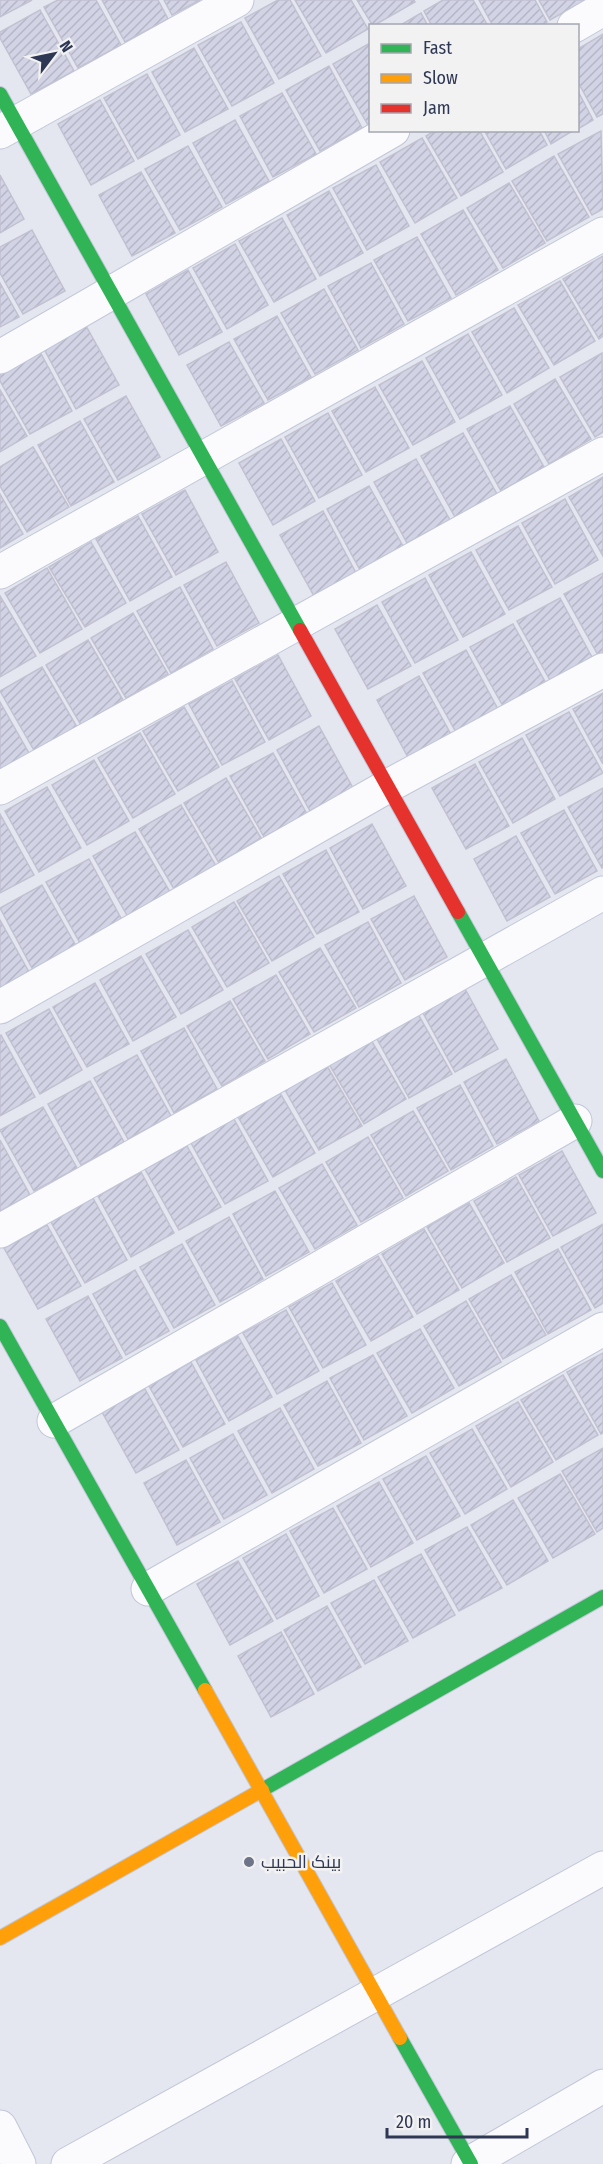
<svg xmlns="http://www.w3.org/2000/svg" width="603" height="2164" viewBox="0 0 603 2164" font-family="'Fira Sans Condensed',Cairo,sans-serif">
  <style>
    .building { fill: url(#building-hatch); stroke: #c2c1d2; stroke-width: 1.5 }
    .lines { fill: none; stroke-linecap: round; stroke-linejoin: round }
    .street-casing { stroke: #c1c7d9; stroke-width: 35 }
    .fast-casing { stroke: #c1c7d9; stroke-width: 16 }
    .slow-casing { stroke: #c1c7d9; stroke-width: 16 }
    .jam-casing { stroke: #c1c7d9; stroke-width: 16 }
    .street { stroke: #fbfbfd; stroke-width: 33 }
    .fast { stroke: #30b455; stroke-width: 14 }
    .slow { stroke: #ff9f0a; stroke-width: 14 }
    .jam { stroke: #e5322d; stroke-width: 14 }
    .poi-dot { fill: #6e758a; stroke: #f2f2f2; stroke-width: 2 }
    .labels { text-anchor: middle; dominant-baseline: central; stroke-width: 5; stroke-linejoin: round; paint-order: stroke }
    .poi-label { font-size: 18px; fill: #2e3754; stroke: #f2f2f2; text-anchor: start }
  </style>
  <defs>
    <pattern id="building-hatch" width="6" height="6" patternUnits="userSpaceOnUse" patternTransform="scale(1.5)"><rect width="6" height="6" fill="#d2d3e4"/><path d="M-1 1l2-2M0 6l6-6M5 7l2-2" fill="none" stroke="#b5b6c6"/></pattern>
  </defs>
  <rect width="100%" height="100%" fill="#e4e7ef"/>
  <g class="building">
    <path d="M0 0H32L0 17Z"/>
    <path d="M58 0H96L121 45 78 68 44 7Z"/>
    <path d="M102 0H158L168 19 125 42Z"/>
    <path d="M164 0H200L172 15Z"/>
    <path d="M278 0H290L321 56 279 79 245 18Z"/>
    <path d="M295 0H351L368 29 326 53Z"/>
    <path d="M357 0H414L415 2 373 26Z"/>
    <path d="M443 0H473L488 26H432L424 11Z"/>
    <path d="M479 0H535L547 22 540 26H493Z"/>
    <path d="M539 0H586L550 20Z"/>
    <path d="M40 10 74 71 31 94 0 38V32Z"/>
    <path d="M421 13 428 26H399Z"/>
    <path d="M241 22 274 83 232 106 198 45Z"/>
    <path d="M603 34V114L597 117 578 82V49Z"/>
    <path d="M370 43V123L368 125 333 64Z"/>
    <path d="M194 48 228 109 185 132 152 72Z"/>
    <path d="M329 66 362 128 320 151 286 90Z"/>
    <path d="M147 74 180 135 138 159 104 98Z"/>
    <path d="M578 91 593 120 578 129Z"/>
    <path d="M282 93 316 154 273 177 240 116Z"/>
    <path d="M100 100 134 161 91 185 58 124Z"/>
    <path d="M235 120 269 181 226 204 193 143Z"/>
    <path d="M436 130H479L503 172 461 196 426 136Z"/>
    <path d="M484 130H539L547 145 506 169Z"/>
    <path d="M544 130H574L551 144Z"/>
    <path d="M601 131 603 209 592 215 558 154Z"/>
    <path d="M422 138 457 198 415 223 380 162Z"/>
    <path d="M188 146 222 207 180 230 145 169Z"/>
    <path d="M554 156 589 217 547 241 512 181Z"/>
    <path d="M376 165 409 226 367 250 333 188Z"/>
    <path d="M141 172 175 233 132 256 99 195Z"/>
    <path d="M0 175 24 219 0 233Z"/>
    <path d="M509 183 545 243 503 268 467 208Z"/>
    <path d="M329 191 363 253 320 276 287 215Z"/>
    <path d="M463 210 498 270 456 295 421 234Z"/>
    <path d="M282 218 316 279 274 302 239 241Z"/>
    <path d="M32 230 65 291 23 314 0 273V247Z"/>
    <path d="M417 237 451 298 408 321 374 260Z"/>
    <path d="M235 244 268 305 227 329 193 268Z"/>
    <path d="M603 256V336L599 339 563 279Z"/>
    <path d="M371 263 404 324 361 348 328 286Z"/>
    <path d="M188 270 222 332 179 355 146 294Z"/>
    <path d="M560 281 595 341 554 365 518 305Z"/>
    <path d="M0 283 19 317 0 327Z"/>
    <path d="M324 289 358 350 315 374 281 313Z"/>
    <path d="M514 308 549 368 507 393 472 332Z"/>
    <path d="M277 316 311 377 268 400 234 339Z"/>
    <path d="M85 324 119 385 76 409 43 347Z"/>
    <path d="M468 334 502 395 460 419 426 358Z"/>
    <path d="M229 342 264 403 221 426 187 365Z"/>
    <path d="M39 350 72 411 30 434 0 381V371Z"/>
    <path d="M602 353 603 432 595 437 560 377Z"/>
    <path d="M422 361 455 422 413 445 379 385Z"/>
    <path d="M555 379 591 439 549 464 514 404Z"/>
    <path d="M375 387 409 448 366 472 332 411Z"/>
    <path d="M0 390 27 436 0 452Z"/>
    <path d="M126 396 160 457 118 480 84 419Z"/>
    <path d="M510 406 544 467 501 491 467 429Z"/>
    <path d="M328 413 362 475 319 498 285 437Z"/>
    <path d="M80 421 114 482 71 506 38 445Z"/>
    <path d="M463 433 497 494 455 517 421 456Z"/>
    <path d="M281 439 315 501 273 525 239 463Z"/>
    <path d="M33 447 69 507 27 532 0 486V467Z"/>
    <path d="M416 459 450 520 407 543 374 482Z"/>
    <path d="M603 477V556L569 497Z"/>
    <path d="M369 486 403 546 360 570 327 509Z"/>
    <path d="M185 490 218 552 176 575 142 514Z"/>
    <path d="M0 494 23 534 0 548Z"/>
    <path d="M565 499 598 560 555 584 522 523Z"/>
    <path d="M323 511 356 573 314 596 280 535Z"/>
    <path d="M138 516 172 577 130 601 96 539Z"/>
    <path d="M518 526 552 587 509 610 476 550Z"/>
    <path d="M91 542 126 603 85 627 49 567Z"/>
    <path d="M471 552 505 614 463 637 429 575Z"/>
    <path d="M226 562 259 623 217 646 184 585Z"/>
    <path d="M47 568 82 629 40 653 5 593Z"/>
    <path d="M603 573V653L598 655 564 594Z"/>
    <path d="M425 578 458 640 415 663 382 602Z"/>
    <path d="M180 587 213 649 171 673 137 611Z"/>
    <path d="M0 596 36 656 0 677Z"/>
    <path d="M560 598 593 659 551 682 517 621Z"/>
    <path d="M377 605 411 666 368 689 335 629Z"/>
    <path d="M133 613 168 674 126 698 91 638Z"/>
    <path d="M513 624 547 685 504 708 470 647Z"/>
    <path d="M88 640 123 700 81 725 46 665Z"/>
    <path d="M466 650 499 711 457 734 423 673Z"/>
    <path d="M278 655 311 716 269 740 235 679Z"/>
    <path d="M42 667 77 727 35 752 0 691Z"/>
    <path d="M419 676 453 738 410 761 377 700Z"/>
    <path d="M232 681 265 742 222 765 189 704Z"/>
    <path d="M603 693V764L573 709Z"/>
    <path d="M0 702 30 755 0 771Z"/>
    <path d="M184 707 219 767 178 791 143 731Z"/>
    <path d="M569 712 603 773 560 796 526 735Z"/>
    <path d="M319 726 353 788 310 811 277 750Z"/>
    <path d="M140 733 175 794 133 818 98 758Z"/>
    <path d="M522 738 555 799 513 823 479 762Z"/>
    <path d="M273 753 307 814 264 837 230 776Z"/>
    <path d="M94 760 129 821 87 845 52 785Z"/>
    <path d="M475 764 509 826 466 849 432 788Z"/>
    <path d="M226 778 261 838 219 863 184 803Z"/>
    <path d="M47 787 81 848 39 872 5 811Z"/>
    <path d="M603 788V867L602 868 568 807Z"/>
    <path d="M181 805 216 866 174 889 139 829Z"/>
    <path d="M564 810 597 871 555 894 521 833Z"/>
    <path d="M0 814 34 875 0 893Z"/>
    <path d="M372 824 406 886 363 909 330 848Z"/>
    <path d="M135 832 170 892 128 917 93 856Z"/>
    <path d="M516 836 550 897 507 921 474 859Z"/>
    <path d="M326 850 359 912 317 934 283 874Z"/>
    <path d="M89 859 122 920 80 943 46 882Z"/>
    <path d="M279 876 314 937 272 961 237 901Z"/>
    <path d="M42 885 76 946 33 970 0 908Z"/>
    <path d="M414 896 447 957 405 980 371 919Z"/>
    <path d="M234 902 269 963 227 987 192 927Z"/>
    <path d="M0 920 29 972 0 988Z"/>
    <path d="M368 922 401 983 359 1007 325 945Z"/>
    <path d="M188 930 223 990 181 1014 146 954Z"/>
    <path d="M320 948 356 1008 314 1032 279 972Z"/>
    <path d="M141 956 176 1017 133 1041 100 980Z"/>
    <path d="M276 975 310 1034 268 1059 233 999Z"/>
    <path d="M95 983 129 1044 87 1067 53 1007Z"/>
    <path d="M464 987 498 1049 455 1072 422 1011Z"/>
    <path d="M230 1001 265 1061 222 1086 187 1026Z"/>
    <path d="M49 1009 82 1070 40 1094 6 1033Z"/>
    <path d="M418 1014 452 1074 409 1098 376 1037Z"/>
    <path d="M184 1028 217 1089 174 1113 141 1051Z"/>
    <path d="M1 1035 35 1097 0 1116V1036Z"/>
    <path d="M371 1040 406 1099 364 1124 329 1064Z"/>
    <path d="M137 1055 171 1116 128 1139 94 1078Z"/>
    <path d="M506 1059 539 1121 497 1144 464 1082Z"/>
    <path d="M327 1066 362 1126 319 1150 285 1090Z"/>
    <path d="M90 1081 124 1142 81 1165 48 1104Z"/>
    <path d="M460 1085 493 1146 451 1170 417 1108Z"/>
    <path d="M280 1093 315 1153 273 1177 238 1117Z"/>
    <path d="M43 1107 77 1168 34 1191 0 1130Z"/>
    <path d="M413 1111 448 1171 406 1196 371 1135Z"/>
    <path d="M234 1119 268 1181 225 1204 191 1143Z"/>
    <path d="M368 1137 403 1198 361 1222 326 1162Z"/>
    <path d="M0 1140 30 1195 0 1211Z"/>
    <path d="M187 1146 221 1207 179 1230 145 1169Z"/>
    <path d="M562 1151 596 1213 553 1236 519 1175Z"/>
    <path d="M322 1164 357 1225 315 1249 279 1188Z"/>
    <path d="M141 1172 174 1233 131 1257 98 1196Z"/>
    <path d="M516 1177 550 1238 507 1262 474 1201Z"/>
    <path d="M275 1191 309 1252 266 1276 233 1214Z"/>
    <path d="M93 1198 127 1260 85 1283 51 1222Z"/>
    <path d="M469 1203 504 1263 462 1288 427 1227Z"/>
    <path d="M229 1217 263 1279 220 1302 186 1241Z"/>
    <path d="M603 1224V1303L595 1308 561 1247Z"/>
    <path d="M47 1225 81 1286 38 1309 4 1248Z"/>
    <path d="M424 1229 459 1290 417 1314 382 1254Z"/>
    <path d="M182 1244 215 1305 174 1328 140 1267Z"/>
    <path d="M558 1249 591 1310 548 1334 515 1272Z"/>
    <path d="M378 1256 413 1317 371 1341 336 1281Z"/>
    <path d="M135 1270 169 1331 126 1355 93 1294Z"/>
    <path d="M511 1275 546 1335 503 1359 469 1299Z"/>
    <path d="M332 1283 366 1345 323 1368 289 1307Z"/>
    <path d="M88 1296 122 1358 80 1381 46 1319Z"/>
    <path d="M466 1301 501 1362 459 1386 424 1326Z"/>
    <path d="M286 1310 319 1371 277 1394 243 1333Z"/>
    <path d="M420 1329 454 1388 412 1413 377 1353Z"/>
    <path d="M238 1336 272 1397 229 1421 196 1360Z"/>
    <path d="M603 1353V1433L601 1434 567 1372Z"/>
    <path d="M373 1355 407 1416 364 1440 330 1378Z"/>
    <path d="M191 1362 225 1424 183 1447 149 1386Z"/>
    <path d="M563 1375 598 1435 556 1460 521 1400Z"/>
    <path d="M327 1381 361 1443 318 1466 284 1405Z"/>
    <path d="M145 1389 179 1450 136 1473 102 1412Z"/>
    <path d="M518 1402 553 1462 511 1487 476 1426Z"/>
    <path d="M280 1408 314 1469 272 1493 238 1431Z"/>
    <path d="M472 1429 507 1489 465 1514 430 1453Z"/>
    <path d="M233 1434 267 1495 224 1519 190 1458Z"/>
    <path d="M603 1448V1528L597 1532 562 1471Z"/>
    <path d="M426 1456 460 1516 417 1540 383 1479Z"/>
    <path d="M186 1460 220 1522 177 1545 144 1483Z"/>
    <path d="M560 1474 595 1534 553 1558 518 1498Z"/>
    <path d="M379 1482 413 1543 371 1567 337 1506Z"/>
    <path d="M513 1500 548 1561 507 1585 471 1525Z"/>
    <path d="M333 1508 367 1569 324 1593 290 1531Z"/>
    <path d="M467 1527 502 1588 459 1611 425 1550Z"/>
    <path d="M286 1534 319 1596 277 1619 243 1558Z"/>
    <path d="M421 1554 455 1615 413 1638 378 1577Z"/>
    <path d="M238 1561 273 1621 230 1645 197 1584Z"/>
    <path d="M374 1580 408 1641 365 1664 331 1603Z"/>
    <path d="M327 1606 361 1667 318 1691 284 1630Z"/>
    <path d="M281 1632 314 1694 271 1717 238 1656Z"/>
  </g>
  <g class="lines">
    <g class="street-casing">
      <g id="street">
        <path d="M574 26 603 9"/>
        <path d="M0 132 237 0"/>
        <path d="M0 357 393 130"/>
        <path d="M0 572 603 234"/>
        <path d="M0 788 603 454"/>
        <path d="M0 1007 388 786 603 670"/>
        <path d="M0 1231 603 893"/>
        <path d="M54 1421 575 1121"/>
        <path d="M148 1589 603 1329"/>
        <path d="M0 2127 19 2164"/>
        <path d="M68 2164 603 1868"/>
        <path d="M468 2164 603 2086"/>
      </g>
    </g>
    <g class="fast-casing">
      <g id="fast">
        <path d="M0 94 300 630"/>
        <path d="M458 912 603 1171"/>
        <path d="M0 1326 205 1690"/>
        <path d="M262 1790 603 1597"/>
        <path d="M400 2038 471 2164"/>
      </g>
    </g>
    <g class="slow-casing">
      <g id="slow">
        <path d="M205 1690 400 2038"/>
        <path d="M0 1938 262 1790"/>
      </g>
    </g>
    <g class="jam-casing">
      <path id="jam" d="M300 630 458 912"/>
    </g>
    <use href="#street" class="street"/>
    <use href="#fast" class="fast"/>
    <use href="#slow" class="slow"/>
    <use href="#jam" class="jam"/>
  </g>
  <circle class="poi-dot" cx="249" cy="1862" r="6"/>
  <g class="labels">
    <g class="poi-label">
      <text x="261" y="1862">بينک الحبيب</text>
    </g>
  </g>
  <rect x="369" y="24" width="210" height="108" fill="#f2f2f2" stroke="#a4a7b3" stroke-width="1.5"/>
  <rect x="381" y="44" width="30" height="9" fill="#30b455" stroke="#a4a7b3" stroke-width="1.5"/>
  <text x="423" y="54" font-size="18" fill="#2e3754">Fast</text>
  <rect x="381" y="74" width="30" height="9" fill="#ff9f0a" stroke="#a4a7b3" stroke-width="1.5"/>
  <text x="423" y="84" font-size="18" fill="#2e3754">Slow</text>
  <rect x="381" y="104" width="30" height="9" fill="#e5322d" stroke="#a4a7b3" stroke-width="1.5"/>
  <text x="423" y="114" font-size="18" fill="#2e3754">Jam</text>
  <g transform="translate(54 54) rotate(58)" stroke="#f2f2f2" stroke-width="4.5" paint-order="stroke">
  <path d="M0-4.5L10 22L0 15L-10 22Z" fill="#2e3754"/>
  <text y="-9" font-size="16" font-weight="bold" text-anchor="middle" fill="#2e3754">N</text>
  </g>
  <path d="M387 2128v9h140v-9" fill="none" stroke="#2e3754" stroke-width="3"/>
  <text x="396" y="2128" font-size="18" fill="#2e3754" stroke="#f2f2f2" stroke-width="4.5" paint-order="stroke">20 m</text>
</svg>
